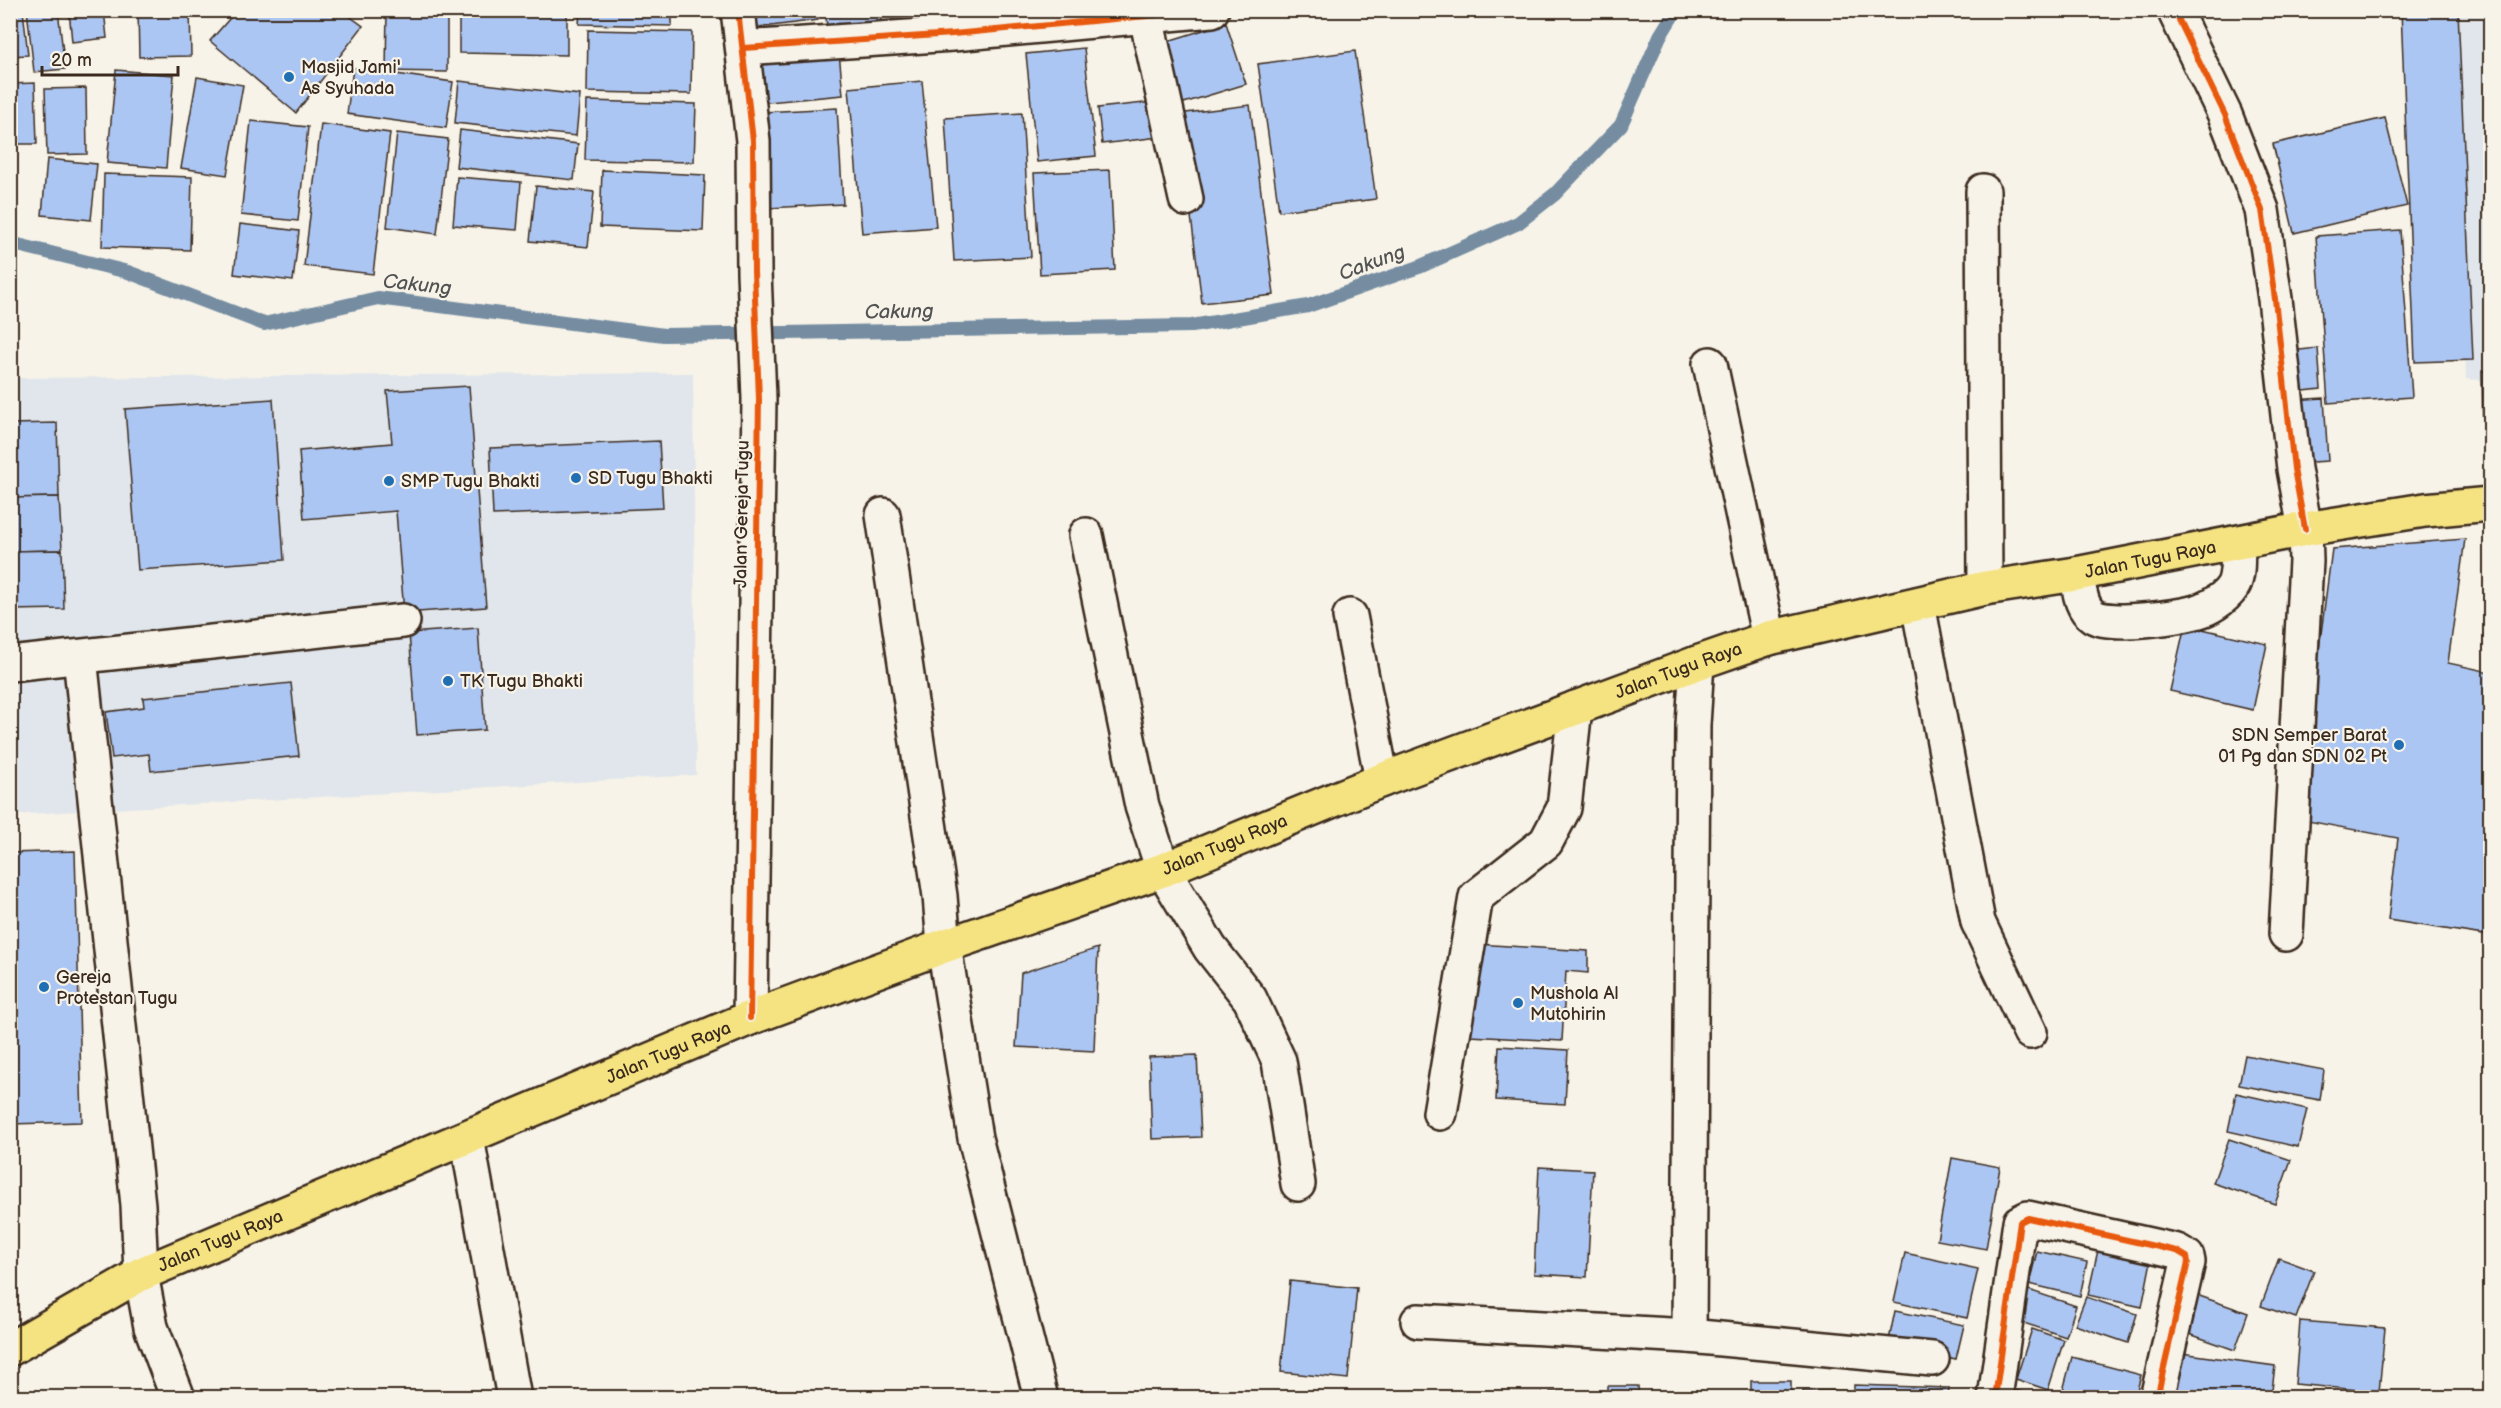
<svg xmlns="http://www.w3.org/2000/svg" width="2501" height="1408" viewBox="0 0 2501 1408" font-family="'Balsamiq Sans',sans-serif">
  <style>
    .built { fill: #e0e6eb }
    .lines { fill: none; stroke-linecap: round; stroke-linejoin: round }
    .stream { stroke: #748ca1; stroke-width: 14 }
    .building { fill: #acc6f3; stroke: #3b2a1e; stroke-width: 1.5 }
    .minor-casing { stroke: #3b2a1e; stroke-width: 38 }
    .major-casing { stroke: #3b2a1e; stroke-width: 38 }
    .minor { stroke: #f7f3e8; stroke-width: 33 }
    .major { stroke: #f5e382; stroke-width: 33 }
    .cycleway-casing { stroke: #f7f3e8; stroke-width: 10 }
    .cycleway { stroke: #e8590c; stroke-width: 6 }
    .poi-dot { fill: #1f6fb2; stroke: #f7f3e8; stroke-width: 2 }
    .labels { text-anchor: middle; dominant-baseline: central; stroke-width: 4.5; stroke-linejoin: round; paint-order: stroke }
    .poi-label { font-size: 18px; fill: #3b2a1e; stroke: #f7f3e8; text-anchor: start }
    .street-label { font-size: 18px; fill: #3b2a1e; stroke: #f7f3e8 }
    .water-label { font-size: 20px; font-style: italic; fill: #535354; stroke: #f7f3e8 }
  </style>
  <rect width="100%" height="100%" fill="#f7f3e8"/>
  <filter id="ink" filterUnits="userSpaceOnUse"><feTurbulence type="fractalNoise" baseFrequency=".0167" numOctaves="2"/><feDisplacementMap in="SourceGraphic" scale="12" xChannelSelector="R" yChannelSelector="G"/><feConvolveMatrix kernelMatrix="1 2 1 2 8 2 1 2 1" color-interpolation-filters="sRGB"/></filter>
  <g filter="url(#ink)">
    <g class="built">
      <path d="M2455 11H2490V381L2466 379Z"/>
      <path d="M693 373 696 775 11 815V378Z"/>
    </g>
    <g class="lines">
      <path class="stream" d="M10 243 128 272 264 324 378 298 664 335 1192 326 1308 306 1419 267 1518 223 1555 194 1621 125 1660 36 1676 10"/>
    </g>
    <g class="building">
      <path d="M10 10H23L28 55 10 56Z"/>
      <path d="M27 10H58L65 69 34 72Z"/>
      <path d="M69 10H104L107 38 72 42Z"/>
      <path d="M138 10H190L191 56 139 57Z"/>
      <path d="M237 10H341L363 26 296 113 210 41Z"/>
      <path d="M387 10H447V72L386 71Z"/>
      <path d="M580 10H672V26L579 24Z"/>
      <path d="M752 10H817L818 20 755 28Z"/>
      <path d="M825 10H880L881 21 827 26Z"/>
      <path d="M891 10H946V14L893 21Z"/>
      <path d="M955 10H1001V12L956 17Z"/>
      <path d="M2401 10H2458L2473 360 2415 362Z"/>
      <path d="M459 13 567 14V55L459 53Z"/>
      <path d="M1226 23 1246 84 1174 106 1155 45Z"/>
      <path d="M588 30 692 32 691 94 587 92Z"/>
      <path d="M1084 48 1096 156 1037 162 1026 54Z"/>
      <path d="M1355 51 1376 199 1279 211 1258 64Z"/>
      <path d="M839 52 843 95 758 103 753 60Z"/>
      <path d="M353 68 453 82 446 128 347 114Z"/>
      <path d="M116 70 174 75 166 168 107 163Z"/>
      <path d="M197 77 243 85 227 175 181 168Z"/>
      <path d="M459 81 580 95 576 136 455 123Z"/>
      <path d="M922 81 936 227 862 233 849 88Z"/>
      <path d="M35 83 37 144H10V84Z"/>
      <path d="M86 88 87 154 47 155 45 89Z"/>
      <path d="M587 101 696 104 694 162 585 160Z"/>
      <path d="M1163 101 1167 136 1102 144 1098 108Z"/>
      <path d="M1250 105 1274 295 1202 303 1178 114Z"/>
      <path d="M837 108 843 204 768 208 763 112Z"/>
      <path d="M1022 113 1031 257 954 261 945 118Z"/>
      <path d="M2385 118 2407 206 2294 233 2273 144Z"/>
      <path d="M251 121 308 127 298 221 241 215Z"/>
      <path d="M321 124 390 133 373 274 304 266Z"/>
      <path d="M460 130 578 144 574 180 456 167Z"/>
      <path d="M397 133 448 139 437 234 387 227Z"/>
      <path d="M47 159 97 164 91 220 42 215Z"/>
      <path d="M602 170 705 175 703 231 600 227Z"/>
      <path d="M1110 170 1115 270 1040 274 1034 173Z"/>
      <path d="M104 174 192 177 190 250 102 247Z"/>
      <path d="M457 177 521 182 517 230 453 225Z"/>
      <path d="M536 186 594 192 588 247 530 241Z"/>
      <path d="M240 224 299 231 293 281 234 274Z"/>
      <path d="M2400 230 2412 397 2328 403 2316 236Z"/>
      <path d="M2318 348 2321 389 2286 393 2281 352Z"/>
      <path d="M2482 371H2490V433H2483Z"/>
      <path d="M469 386 486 607 404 613 396 511 304 519 299 451 392 443 387 391Z"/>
      <path d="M2324 398 2328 461 2296 463 2291 400Z"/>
      <path d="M273 399 284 560 138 570 125 409Z"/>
      <path d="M57 423 59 497 10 498V424Z"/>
      <path d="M659 441 663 508 493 515 490 448Z"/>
      <path d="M59 497 62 550 10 551V498Z"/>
      <path d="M2465 539 2448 663 2490 672V936L2388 920 2398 838 2297 819 2332 549Z"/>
      <path d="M62 550 64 609 10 610V551Z"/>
      <path d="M2185 625 2267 644 2253 710 2170 691Z"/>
      <path d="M478 628 485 730 417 735 409 633Z"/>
      <path d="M291 683 299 756 151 771 149 754 112 758 106 712 144 707 143 698Z"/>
      <path d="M75 851 82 1122 10 1124V853Z"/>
      <path d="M1476 944 1588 951V973L1566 971 1562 1041 1470 1036Z"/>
      <path d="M1098 948 1094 1051 1016 1047 1021 973Z"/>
      <path d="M1499 1046 1568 1050 1565 1104 1496 1100Z"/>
      <path d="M1197 1055 1201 1137 1152 1139 1149 1057Z"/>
      <path d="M2245 1055 2324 1070 2320 1100 2239 1085Z"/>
      <path d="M2236 1093 2307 1109 2298 1147 2228 1131Z"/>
      <path d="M2229 1139 2291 1160 2275 1204 2213 1183Z"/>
      <path d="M1952 1158 2000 1167 1986 1249 1937 1240Z"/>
      <path d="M1539 1167 1593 1170 1587 1277 1534 1274Z"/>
      <path d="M2100 1241 2153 1251 2142 1307 2088 1295Z"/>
      <path d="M2037 1251 2087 1262 2080 1296 2029 1284Z"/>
      <path d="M1905 1253 1978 1269 1967 1318 1894 1302Z"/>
      <path d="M2279 1258 2314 1271 2296 1318 2261 1306Z"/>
      <path d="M1290 1281 1357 1288 1348 1379 1281 1372Z"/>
      <path d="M2023 1288 2076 1306 2066 1337 2012 1319Z"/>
      <path d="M2191 1293 2248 1313 2235 1350 2178 1330Z"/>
      <path d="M2086 1297 2137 1314 2128 1343 2075 1325Z"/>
      <path d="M1895 1311 1964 1325 1956 1359 1888 1345Z"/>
      <path d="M2300 1321 2385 1328 2379 1392 2295 1384Z"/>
      <path d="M2032 1329 2064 1340 2048 1390 2016 1379Z"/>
      <path d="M2174 1352 2275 1366 2271 1398H2168Z"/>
      <path d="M2072 1357 2141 1375 2135 1398H2061Z"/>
      <rect x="1751" y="1381" width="40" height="17"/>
      <path d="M1854 1385 1949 1388 1948 1398H1854Z"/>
      <path d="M1607 1386H1638L1639 1398H1607Z"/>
      <path d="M2015 1390 2044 1398H2013Z"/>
      <path d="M1601 1391V1398H1550V1392Z"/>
      <path d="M1680 1391 1681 1398H1644V1393Z"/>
      <rect x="1803" y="1391" width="41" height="7"/>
      <path d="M1274 1392 1331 1398H1273Z"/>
      <path d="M1506 1392V1398H1473L1472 1393Z"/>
      <rect x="1510" y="1393" width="32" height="5"/>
    </g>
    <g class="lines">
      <g class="minor-casing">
        <g id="minor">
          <path d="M738 10 753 141 754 272 759 399 750 1018"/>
          <path d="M2176 14 2225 115 2262 210 2275 299 2294 469 2305 529 2306 561 2286 934"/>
          <path d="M1146 17 1186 199"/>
          <path d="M743 48 953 34 1212 10"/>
          <path d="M1983 191 1985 588"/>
          <path d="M1710 364 1769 638"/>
          <path d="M883 515 940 896 944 946 975 1138 1041 1398"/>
          <path d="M1086 535 1142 806 1163 870 1210 948 1250 999 1279 1061 1298 1184"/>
          <path d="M2076 574C2080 589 2080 607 2093 616 2110 627 2182 617 2202 610 2213 606 2229 595 2234 584 2239 573 2237 554 2238 543"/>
          <path d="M1918 604 1978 922 2030 1032"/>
          <path d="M1350 616 1382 780"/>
          <path d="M80 657 138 1205 141 1274 151 1327 178 1398"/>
          <path d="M10 664 403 621"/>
          <path d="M1440 1113 1476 897 1546 842 1564 808 1575 708"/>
          <path d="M467 1138 514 1398"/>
          <path d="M1418 1321 1689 1336 1932 1359"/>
          <path d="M1689 1336 1693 725 1697 663"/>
          <path d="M1995 1398 2020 1222 2028 1218 2177 1251 2187 1257 2188 1262 2157 1398"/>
        </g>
      </g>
      <g class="major-casing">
        <g id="major">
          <path id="s1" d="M10 1349 141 1274 750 1018 944 946 1163 870 1382 780 1697 663 1769 638 1985 588 2076 574 2305 529 2425 510 2490 504"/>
        </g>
      </g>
      <use href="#minor" class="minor"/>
      <use href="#major" class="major"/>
      <g class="cycleway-casing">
        <g id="cycleway">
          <path d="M738 10 753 141 754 272 759 399 750 1018"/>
          <path d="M2176 14 2225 115 2262 210 2275 299 2294 469 2305 529"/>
          <path d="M743 48 953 34 1212 10"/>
          <path d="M1995 1398 2020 1222 2028 1218 2177 1251 2187 1257 2188 1262 2157 1398"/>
        </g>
      </g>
      <use href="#cycleway" class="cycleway"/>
    </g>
  </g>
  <g class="poi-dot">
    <circle cx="289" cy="77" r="6"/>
    <circle cx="576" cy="478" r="6"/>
    <circle cx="389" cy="481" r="6"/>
    <circle cx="448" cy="681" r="6"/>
    <circle cx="2399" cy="745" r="6"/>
    <circle cx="44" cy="987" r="6"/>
    <circle cx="1518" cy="1003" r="6"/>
  </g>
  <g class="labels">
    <g class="poi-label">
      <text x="301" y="67">Masjid Jami'<tspan x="301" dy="21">As Syuhada</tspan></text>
      <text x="588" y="478">SD Tugu Bhakti</text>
      <text x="401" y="481">SMP Tugu Bhakti</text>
      <text x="460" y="681">TK Tugu Bhakti</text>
      <text x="2387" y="735" text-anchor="end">SDN Semper Barat<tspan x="2387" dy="21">01 Pg dan SDN 02 Pt</tspan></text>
      <text x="56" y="977">Gereja<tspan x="56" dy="21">Protestan Tugu</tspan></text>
      <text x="1530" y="993">Mushola Al<tspan x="1530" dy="21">Mutohirin</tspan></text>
    </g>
    <g class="street-label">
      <text transform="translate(742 514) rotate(-89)">Jalan Gereja Tugu</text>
      <text stroke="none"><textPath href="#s1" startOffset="2289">Jalan Tugu Raya</textPath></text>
      <text stroke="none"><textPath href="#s1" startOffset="1803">Jalan Tugu Raya</textPath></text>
      <text stroke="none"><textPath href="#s1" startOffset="1317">Jalan Tugu Raya</textPath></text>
      <text stroke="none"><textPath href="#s1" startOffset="723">Jalan Tugu Raya</textPath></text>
      <text stroke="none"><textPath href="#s1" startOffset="237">Jalan Tugu Raya</textPath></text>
    </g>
    <g class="water-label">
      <text transform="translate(1372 263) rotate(-20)">Cakung</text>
      <text transform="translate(417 285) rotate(6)">Cakung</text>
      <text transform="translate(899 312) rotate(-1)">Cakung</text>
    </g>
  </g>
  <rect width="2501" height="1408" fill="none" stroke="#f7f3e8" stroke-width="36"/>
  <rect x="18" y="18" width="2465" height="1372" fill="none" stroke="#3b2a1e" stroke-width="2" filter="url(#ink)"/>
  <path d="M42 66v9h136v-9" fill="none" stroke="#3b2a1e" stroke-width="3"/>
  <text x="51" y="66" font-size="18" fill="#3b2a1e" stroke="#f7f3e8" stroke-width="4.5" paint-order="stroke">20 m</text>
</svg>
